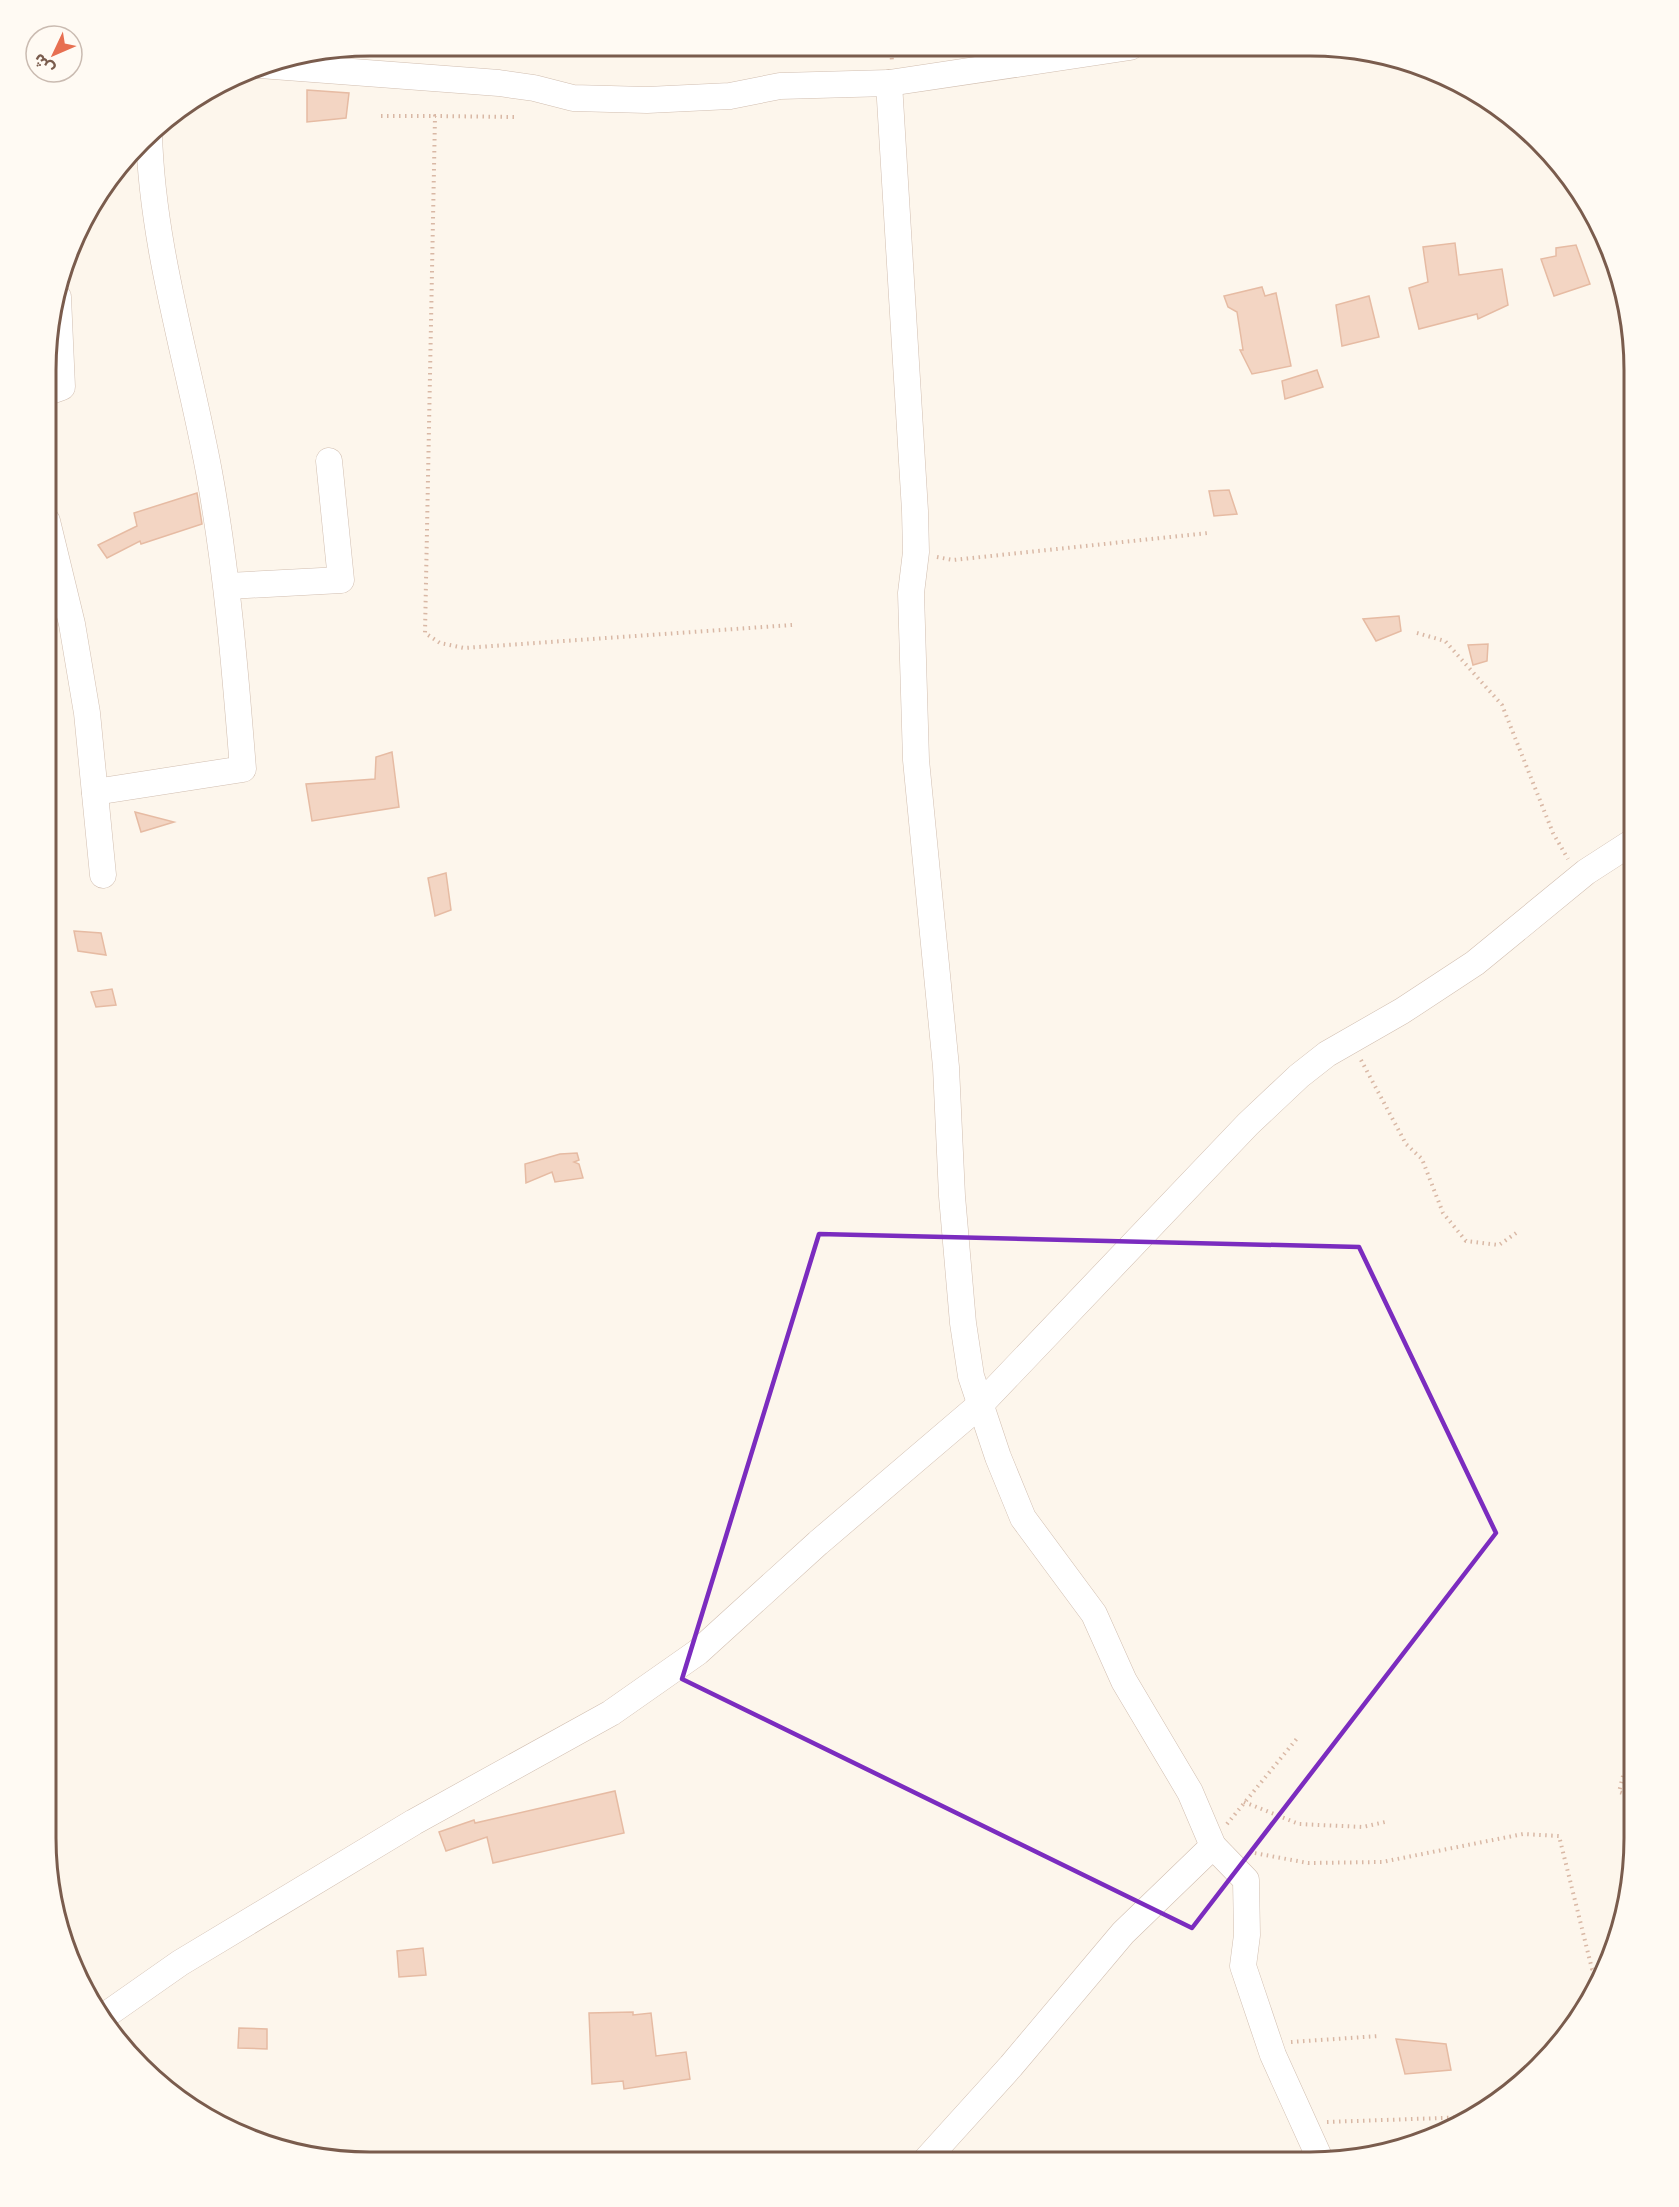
<svg xmlns="http://www.w3.org/2000/svg" width="1679" height="2207" viewBox="0 0 1679 2207" font-family="Jost,'Noto Sans Arabic',sans-serif">
  <style>
    .building { fill: #f3d5c3; stroke: #e6bba3; stroke-width: 1.5 }
    .lines { fill: none; stroke-linecap: round; stroke-linejoin: round }
    .minor-casing { stroke: #d1beb0; stroke-width: 27 }
    .path { stroke: #d9b8a5; stroke-width: 4; stroke-dasharray: 1.5 4.5; stroke-linecap: butt }
    .minor { stroke: #fff; stroke-width: 26 }
    .marked { fill: none; stroke: #7b2cbf; stroke-width: 4.5; stroke-linejoin: round }
    .rim { fill: none; stroke: #7a5c4d; stroke-width: 3 }
  </style>
  <rect width="100%" height="100%" fill="#fdf6ec"/>
  <g class="building">
    <path d="M307 90 349 93 346 118 307 122Z"/>
    <path d="M1455 243 1459 275 1502 269 1508 305 1478 319 1477 314 1419 329 1409 288 1428 282 1423 247Z"/>
    <path d="M1576 245 1590 284 1554 296 1541 259 1556 256V248Z"/>
    <path d="M1262 287 1265 296 1276 293 1291 366 1252 374 1240 350H1243L1237 312 1228 307 1224 296Z"/>
    <path d="M1369 296 1379 337 1342 346 1336 305Z"/>
    <path d="M1317 370 1323 387 1285 399 1282 381Z"/>
    <path d="M1229 490 1237 514 1214 516 1209 491Z"/>
    <path d="M197 493 202 524 141 544 140 541 107 558 98 545 137 526 134 513Z"/>
    <path d="M1399 616 1401 631 1376 641 1363 619Z"/>
    <path d="M1488 644 1487 661 1473 665 1468 645Z"/>
    <path d="M392 752 399 807 312 821 306 784 375 779 376 757Z"/>
    <path d="M135 812 174 822 141 832Z"/>
    <path d="M446 873 451 910 435 916 428 878Z"/>
    <path d="M74 931 101 933 106 955 78 951Z"/>
    <path d="M112 989 116 1005 96 1007 91 992Z"/>
    <path d="M577 1153 579 1160 574 1162 579 1164 583 1178 555 1182 552 1172 526 1183 525 1164 560 1154Z"/>
    <path d="M615 1791 624 1833 493 1863 487 1837 446 1851 439 1832 474 1820 475 1823Z"/>
    <path d="M423 1948 426 1975 399 1977 397 1951Z"/>
    <path d="M633 2012V2015L651 2013 656 2056 686 2052 690 2079 624 2089 623 2081 592 2084 589 2013Z"/>
    <path d="M239 2028 267 2029V2049L238 2048Z"/>
    <path d="M1396 2039 1446 2044 1451 2070 1405 2074Z"/>
  </g>
  <g class="lines">
    <g class="minor-casing">
      <g id="minor">
        <path d="M260 65 499 83 534 88 573 98 647 100 730 96 780 86 889 83 1130 47"/>
        <path d="M889 83 915 511 916 552 911 593 916 760 946 1067 952 1196 963 1323 971 1376 998 1457 1023 1518 1094 1614 1124 1681 1190 1792 1213 1846 1246 1880 1247 1935 1243 1966 1273 2055 1321 2161"/>
        <path d="M48 392 62 387 58 297"/>
        <path d="M47 521 72 624 87 713 103 875"/>
        <path d="M228 586 341 580 329 461"/>
        <path d="M95 792 243 769C235 669 227 570 209 472 188 359 152 248 149 133"/>
        <path d="M103 2017 180 1963 414 1822 611 1713 698 1652 818 1543 981 1404 1248 1124 1299 1076 1327 1054 1402 1011 1475 963 1586 872 1634 841"/>
        <path d="M925 2161 1011 2066 1123 1933 1213 1846"/>
      </g>
    </g>
    <g class="path">
      <path d="M891 46 892 62"/>
      <path d="M381 116H435"/>
      <path d="M514 117 435 116 425 633 440 643 464 648 792 625"/>
      <path d="M937 557 953 560 1208 533"/>
      <path d="M1417 633 1445 641 1502 705 1553 833 1568 859"/>
      <path d="M1361 1060 1406 1144 1422 1159 1443 1213 1466 1241 1499 1245 1519 1231"/>
      <path d="M1633 1797 1619 1792 1624 1772 1633 1770"/>
      <path d="M1244 1802 1299 1824 1363 1827 1385 1822"/>
      <path d="M1227 1824 1299 1736"/>
      <path d="M1249 1852 1308 1863 1382 1862 1523 1834 1559 1836 1592 1969 1600 1976"/>
      <path d="M1291 2042 1379 2036"/>
      <path d="M1327 2122 1470 2117"/>
    </g>
    <use href="#minor" class="minor"/>
  </g>
  <path class="marked" d="M819 1234 1359 1247 1496 1533 1192 1928 682 1679Z"/>
  <path d="M0 0H1679V2207H0ZM370 56H1310A314 314 0 0 1 1624 370V1838A314 314 0 0 1 1310 2152H370A314 314 0 0 1 56 1838V370A314 314 0 0 1 370 56Z" fill="#fffaf3" fill-rule="evenodd"/>
  <path class="rim" d="M370 56H1310A314 314 0 0 1 1624 370V1838A314 314 0 0 1 1310 2152H370A314 314 0 0 1 56 1838V370A314 314 0 0 1 370 56Z"/>
  <g transform="translate(54 54) rotate(226)"><circle r="28" fill="#fffaf3" stroke="#cabbb1" stroke-width="1.5"/>
  <path d="M0-4.5L10 22L0 15L-10 22Z" fill="#e76f51"/>
  <text y="-9" font-size="16" font-weight="bold" text-anchor="middle" fill="#7a5c4d">ش</text>
  </g>
</svg>
